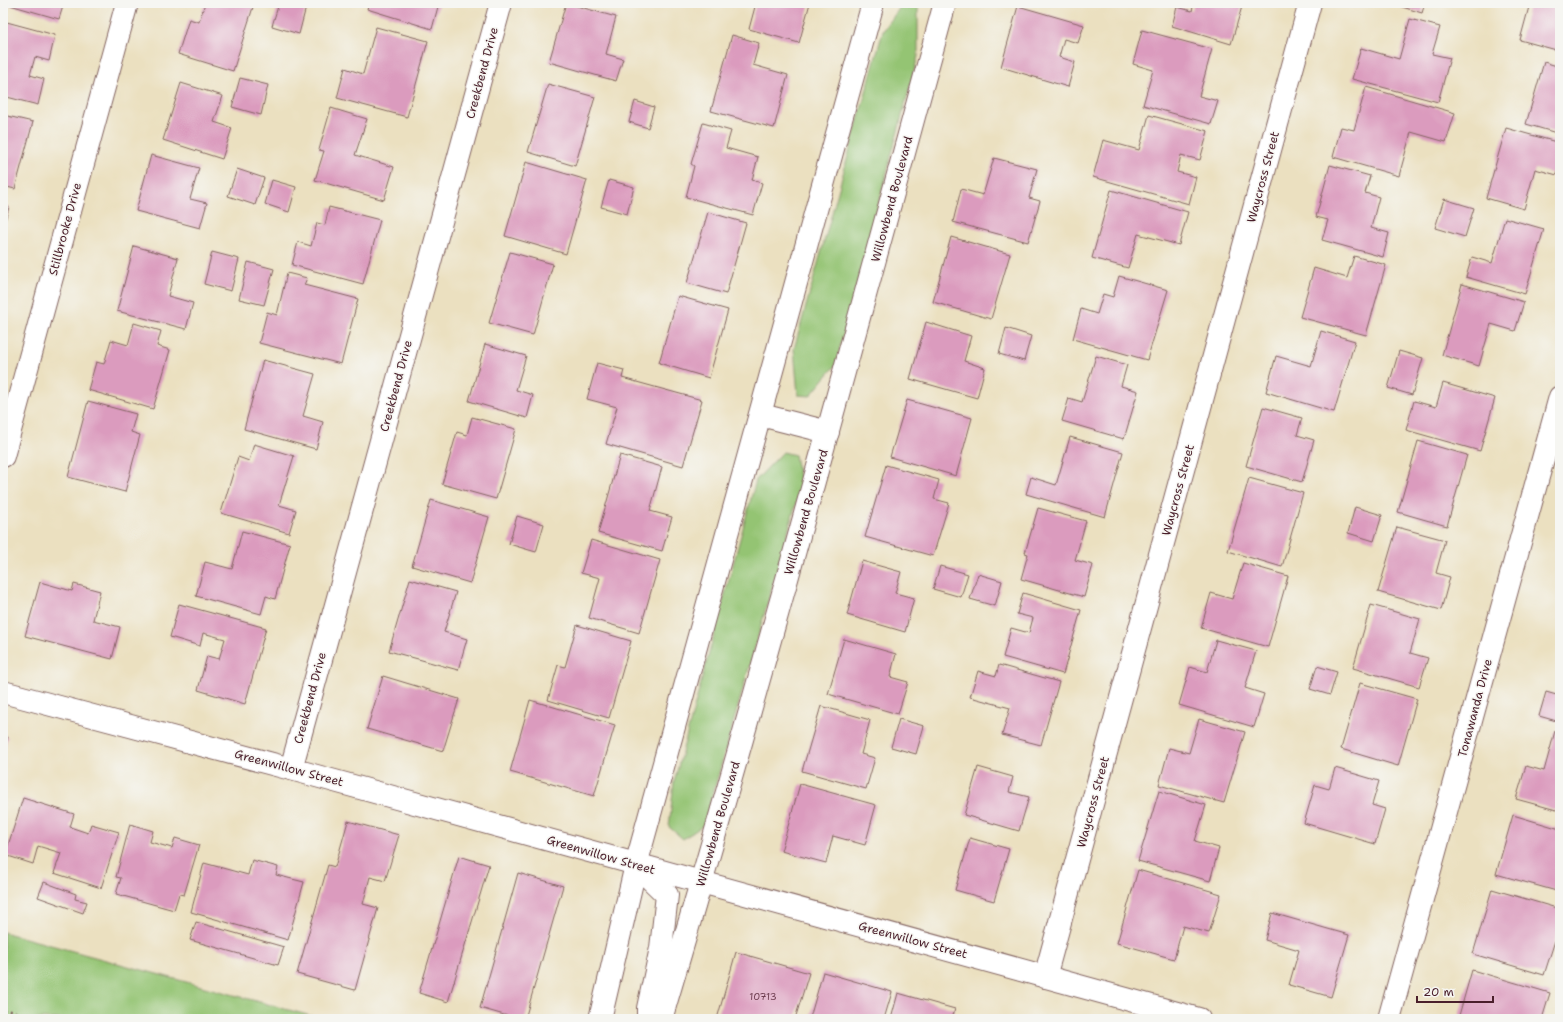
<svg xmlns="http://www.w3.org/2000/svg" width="1563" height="1022" viewBox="0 0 1563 1022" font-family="'Shantell Sans',sans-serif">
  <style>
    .green { fill: #94c473; stroke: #6f724f }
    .building { fill: #db9bbe }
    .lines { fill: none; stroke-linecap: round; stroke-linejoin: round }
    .minor-casing { stroke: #82635f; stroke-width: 24 }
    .secondary-casing { stroke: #82635f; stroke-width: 24 }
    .path { stroke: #82635f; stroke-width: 2.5; stroke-dasharray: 3 3; stroke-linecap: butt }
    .minor { stroke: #fff; stroke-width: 22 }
    .secondary { stroke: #fff; stroke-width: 22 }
    .labels { text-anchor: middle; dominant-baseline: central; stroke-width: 3; stroke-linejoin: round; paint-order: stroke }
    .number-label { font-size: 10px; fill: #6e3e50 }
    .street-label { font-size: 12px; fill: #4a1f2b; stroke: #f6f6f2 }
  </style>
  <rect width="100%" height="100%" fill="#f6f6f2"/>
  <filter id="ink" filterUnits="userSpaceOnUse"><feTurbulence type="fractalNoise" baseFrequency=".025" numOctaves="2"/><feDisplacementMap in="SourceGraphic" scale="8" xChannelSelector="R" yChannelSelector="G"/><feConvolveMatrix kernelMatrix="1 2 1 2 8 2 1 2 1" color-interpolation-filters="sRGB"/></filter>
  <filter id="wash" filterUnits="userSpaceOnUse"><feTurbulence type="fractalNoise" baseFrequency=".012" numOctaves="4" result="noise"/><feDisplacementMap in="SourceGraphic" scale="16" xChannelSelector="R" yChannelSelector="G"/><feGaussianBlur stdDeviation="0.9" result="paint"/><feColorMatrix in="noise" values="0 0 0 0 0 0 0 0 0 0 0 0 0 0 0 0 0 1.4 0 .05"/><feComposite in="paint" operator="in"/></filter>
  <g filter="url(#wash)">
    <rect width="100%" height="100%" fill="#ebe0c0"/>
    <g class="green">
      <path d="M903 3H918V56L835 366 810 396 798 395 794 349 883 31Z"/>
      <path d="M783 452 795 455 801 486 704 825 683 839 669 827 674 782 756 480Z"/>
      <path d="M3 932 322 1019H3Z"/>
    </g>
    <g id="blocks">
      <g class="building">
        <path d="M3 3H64L59 19Z"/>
        <path d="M205 3 254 4 233 71 178 54 189 19 199 22Z"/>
        <path d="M279 3H290L306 7 299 34 272 26Z"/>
        <path d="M369 3H439L432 29 367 9Z"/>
        <path d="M566 3 616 17 606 54 623 59 616 81 549 62Z"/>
        <path d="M756 3H810L799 43 749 29Z"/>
        <path d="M1194 3H1243L1231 44 1172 26 1177 7 1192 11Z"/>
        <path d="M1389 3H1425L1422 13Z"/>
        <path d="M1530 3H1560V51L1520 40Z"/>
        <path d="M1018 6 1084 25 1078 43 1064 39 1059 57 1075 62 1068 87 1001 67Z"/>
        <path d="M1410 19 1440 27 1432 54 1450 58 1438 102 1352 79 1361 48 1399 59Z"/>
        <path d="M3 21 55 35 49 61 35 57 30 75 44 79 38 105 3 96Z"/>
        <path d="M376 27 428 41 407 117 337 98 345 68 363 74Z"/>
        <path d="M1142 30 1212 49 1199 96 1218 101 1211 124 1143 105 1153 70 1133 64Z"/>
        <path d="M732 35 759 43 753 65 788 75 774 128 711 111Z"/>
        <path d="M1544 62 1560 67V134L1526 124Z"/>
        <path d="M240 78 268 85 261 115 232 107Z"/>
        <path d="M181 83 223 96 214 122 232 128 222 159 163 140Z"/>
        <path d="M548 84 595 97 575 166 528 152Z"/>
        <path d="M1366 87 1455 113 1446 142 1411 132 1399 176 1333 157 1341 127 1354 130Z"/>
        <path d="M635 101 654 107 648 128 629 122Z"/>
        <path d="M331 108 367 119 355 155 394 167 384 200 315 180 324 151 319 150Z"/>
        <path d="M3 115 33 122 15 189 3 186Z"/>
        <path d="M1149 115 1208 131 1200 160 1181 155 1177 172 1196 177 1189 204 1093 177 1103 140 1139 150Z"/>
        <path d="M703 123 731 131 726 148 758 157 752 180 762 183 753 215 686 197 694 166 691 164Z"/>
        <path d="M1506 128 1560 143V164L1557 175 1535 169 1524 209 1486 198Z"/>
        <path d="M151 155 199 168 190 199 207 203 200 228 136 211Z"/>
        <path d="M994 158 1037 169 1029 198 1040 201 1028 242 953 222 961 189 983 195Z"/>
        <path d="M526 162 587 180 566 254 505 236Z"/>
        <path d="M1330 165 1370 176 1365 193 1379 197 1371 228 1389 233 1383 257 1322 240 1328 220 1316 217Z"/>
        <path d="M237 169 264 178 255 205 228 196Z"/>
        <path d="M272 180 296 187 289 212 265 204Z"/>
        <path d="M609 180 634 187 627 214 601 207Z"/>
        <path d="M1111 190 1188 212 1179 245 1138 234 1128 268 1092 258Z"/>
        <path d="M1444 199 1474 208 1465 237 1435 228Z"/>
        <path d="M3 205 9 207 3 228Z"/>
        <path d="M329 207 380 220 363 284 292 265 298 242 311 246 317 223 325 225Z"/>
        <path d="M708 212 746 223 726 294 687 283Z"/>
        <path d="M1505 218 1544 229 1525 294 1466 277 1472 257 1492 263Z"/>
        <path d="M951 237 1010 254 991 319 933 302Z"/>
        <path d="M134 246 178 258 168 296 193 303 186 329 117 311Z"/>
        <path d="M212 252 239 259 231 291 204 284Z"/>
        <path d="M510 252 553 264 533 335 489 323Z"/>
        <path d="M1354 256 1386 265 1366 335 1300 317 1314 268 1347 278Z"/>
        <path d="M248 262 274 269 264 305 239 299Z"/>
        <path d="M287 273 307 278 304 285 358 299 341 364 259 343 267 312 277 315Z"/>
        <path d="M1119 276 1168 290 1147 360 1073 339 1081 309 1097 314 1103 294 1113 297Z"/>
        <path d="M1462 284 1524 302 1515 331 1491 324 1479 366 1442 355Z"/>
        <path d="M678 296 728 310 709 378 659 363Z"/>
        <path d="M926 322 971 336 964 361 985 368 977 398 910 379Z"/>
        <path d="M134 323 161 331 157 346 170 350 153 409 88 390 96 362 104 364 111 340 128 345Z"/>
        <path d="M1006 328 1031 336 1024 361 999 354Z"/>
        <path d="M1321 331 1355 341 1334 412 1266 392 1276 356 1311 366Z"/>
        <path d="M485 344 526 356 516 390 533 395 527 418 469 401Z"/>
        <path d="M1399 351 1423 358 1412 395 1388 388Z"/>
        <path d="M1096 356 1127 365 1121 386 1138 391 1124 439 1062 421 1069 398 1082 402Z"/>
        <path d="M263 360 315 374 303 416 323 422 316 449 244 429Z"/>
        <path d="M597 363 624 370 622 378 702 400 683 466 606 444 617 407 587 399Z"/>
        <path d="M1443 383 1495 398 1480 451 1406 430 1414 401 1436 407Z"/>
        <path d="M907 400 972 418 956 476 890 457Z"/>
        <path d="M88 401 136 414 131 432 140 435 125 492 68 477Z"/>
        <path d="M1263 407 1302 418 1297 435 1314 440 1302 482 1246 466Z"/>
        <path d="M472 417 516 429 496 499 442 484 457 432 467 435Z"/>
        <path d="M1070 437 1123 452 1105 517 1026 494 1031 477 1056 485Z"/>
        <path d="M1418 441 1467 455 1447 526 1398 512Z"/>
        <path d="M254 444 294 456 279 505 296 510 289 533 221 513 238 457 249 461Z"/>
        <path d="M620 455 662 467 650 511 672 517 662 551 598 533Z"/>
        <path d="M886 465 939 480 934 499 949 503 933 556 865 537Z"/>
        <path d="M1249 478 1303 493 1282 567 1228 551Z"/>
        <path d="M431 500 489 517 470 583 412 566Z"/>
        <path d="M1355 507 1382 515 1374 541 1348 533Z"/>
        <path d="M1038 508 1086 521 1075 560 1093 565 1084 597 1021 579 1028 554 1025 553Z"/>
        <path d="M517 516 544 524 536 552 509 544Z"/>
        <path d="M1397 527 1445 540 1436 573 1450 577 1441 610 1378 592Z"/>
        <path d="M242 531 290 544 275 599 266 596 261 614 196 596 205 562 232 569Z"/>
        <path d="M591 540 660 560 639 633 589 618 600 578 581 573Z"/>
        <path d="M862 561 901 572 895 593 914 598 905 632 847 615Z"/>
        <path d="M1243 563 1288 576 1268 647 1201 628 1211 593 1232 599Z"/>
        <path d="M940 566 968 574 961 597 933 589Z"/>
        <path d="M978 574 1002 581 995 606 970 599Z"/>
        <path d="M410 579 456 592 444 632 467 639 458 670 389 651Z"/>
        <path d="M40 582 72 591 74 584 100 591 93 620 120 627 112 659 25 636Z"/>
        <path d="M1023 593 1081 610 1063 674 1003 657 1011 628 1029 633 1033 618 1017 614Z"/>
        <path d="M179 604 266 628 245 704 198 690 207 656 219 659 225 639 203 633 200 646 170 637Z"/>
        <path d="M1371 605 1420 619 1410 653 1428 658 1419 687 1353 668Z"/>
        <path d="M577 625 631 641 609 718 548 700 558 665 565 667Z"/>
        <path d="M844 639 896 654 890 677 908 682 898 714 828 694Z"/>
        <path d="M1216 640 1256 651 1245 688 1264 694 1254 727 1179 705 1190 667 1207 672Z"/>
        <path d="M999 665 1059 682 1041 745 1002 735 1010 708 970 697 978 671 996 676Z"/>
        <path d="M1317 666 1337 672 1330 695 1310 689Z"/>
        <path d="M383 676 459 699 443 751 367 729Z"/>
        <path d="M1360 683 1417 699 1398 766 1341 749Z"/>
        <path d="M1546 692 1560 696V722L1539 716Z"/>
        <path d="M530 700 615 725 594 796 510 772Z"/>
        <path d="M821 706 870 720 861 754 875 758 866 789 802 771Z"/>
        <path d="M899 719 924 726 916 754 891 747Z"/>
        <path d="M1199 719 1245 732 1224 803 1159 785 1169 748 1189 753Z"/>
        <path d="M1555 731 1560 732V811L1516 799 1526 766 1544 771Z"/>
        <path d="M3 736 8 737 3 752Z"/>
        <path d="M978 767 1013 777 1009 792 1029 797 1019 831 964 815Z"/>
        <path d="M1335 768 1379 781 1372 805 1385 809 1375 844 1304 823 1315 785 1329 789Z"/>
        <path d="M800 784 876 805 865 845 833 836 826 863 781 851Z"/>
        <path d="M1159 791 1206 805 1195 841 1219 848 1210 881 1138 861Z"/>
        <path d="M23 798 74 814 70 827 88 833 91 824 119 832 101 888 54 873 61 853 38 846 33 864 5 855Z"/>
        <path d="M1513 815 1560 829 1559 851H1560V892L1496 874Z"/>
        <path d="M348 821 399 835 385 881 370 877 363 904 378 908 355 990 297 974 328 865 335 867Z"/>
        <path d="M130 824 153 831 150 842 172 848 175 838 199 845 184 895 179 894 174 910 116 894 121 878 116 877Z"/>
        <path d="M970 838 1009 849 994 901 955 890Z"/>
        <path d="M459 856 489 865 448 1002 419 993Z"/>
        <path d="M252 860 278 867 276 875 304 882 288 940 191 912 204 863 248 875Z"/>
        <path d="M1138 870 1221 894 1209 933 1183 926 1174 959 1117 943Z"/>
        <path d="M518 873 563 886 525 1019H518L480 1008Z"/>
        <path d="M44 882 76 894 75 899 87 902 83 913 38 897Z"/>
        <path d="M1492 889 1560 909V925L1544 975 1473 954Z"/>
        <path d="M1272 913 1349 935 1331 997 1289 985 1299 950 1265 940Z"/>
        <path d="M196 922 284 947 278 965 190 940Z"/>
        <path d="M736 952 809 973 795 1019H717Z"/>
        <path d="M1472 970 1550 993 1542 1019H1458Z"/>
        <path d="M823 972 892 992 884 1019 810 1018Z"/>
        <path d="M898 993 955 1009 952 1019H891Z"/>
      </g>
    </g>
  </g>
  <g filter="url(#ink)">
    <use href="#blocks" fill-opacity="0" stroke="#82635f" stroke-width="1"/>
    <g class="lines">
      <g class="minor-casing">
        <g id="minor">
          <path d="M3 456 127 3"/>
          <path d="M3 692 291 769 1199 1019"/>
          <path d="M291 769 501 3"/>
          <path d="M1045 977 1310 3"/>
          <path d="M1389 1019 1560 397"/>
        </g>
      </g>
      <g class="secondary-casing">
        <g id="secondary">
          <path d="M761 415 828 432"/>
          <path d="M636 865 667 895 661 948 648 1008V1019"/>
          <path d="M600 1019 636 865 873 3"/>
          <path d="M661 1019C761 682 852 342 945 3"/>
        </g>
      </g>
      <path class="path" d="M3 1009 42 1019"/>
      <use href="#minor" class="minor"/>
      <use href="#secondary" class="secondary"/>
    </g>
  </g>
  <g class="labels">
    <g class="number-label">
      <text x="763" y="996">10713</text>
    </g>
    <g class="street-label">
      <text transform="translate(482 73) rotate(-75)">Creekbend Drive</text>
      <text transform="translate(1263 177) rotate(-75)">Waycross Street</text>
      <text transform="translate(892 199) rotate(-75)">Willowbend Boulevard</text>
      <text transform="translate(65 229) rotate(-75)">Stillbrooke Drive</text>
      <text transform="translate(396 386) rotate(-75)">Creekbend Drive</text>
      <text transform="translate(1178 490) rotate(-75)">Waycross Street</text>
      <text transform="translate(806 512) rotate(-74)">Willowbend Boulevard</text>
      <text transform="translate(310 698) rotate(-75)">Creekbend Drive</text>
      <text transform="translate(1475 708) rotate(-75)">Tonawanda Drive</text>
      <text transform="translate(289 768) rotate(15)">Greenwillow Street</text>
      <text transform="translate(1093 802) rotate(-75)">Waycross Street</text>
      <text transform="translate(718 824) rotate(-74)">Willowbend Boulevard</text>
      <text transform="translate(601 855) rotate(16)">Greenwillow Street</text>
      <text transform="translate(913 940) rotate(15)">Greenwillow Street</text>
    </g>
  </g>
  <rect width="1563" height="1022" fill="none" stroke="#f6f6f2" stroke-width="16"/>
  <path d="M1417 996v6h76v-6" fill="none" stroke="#4a1f2b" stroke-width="2"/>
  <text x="1423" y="996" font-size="12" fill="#4a1f2b" stroke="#f6f6f2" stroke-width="3" paint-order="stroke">20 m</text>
</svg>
